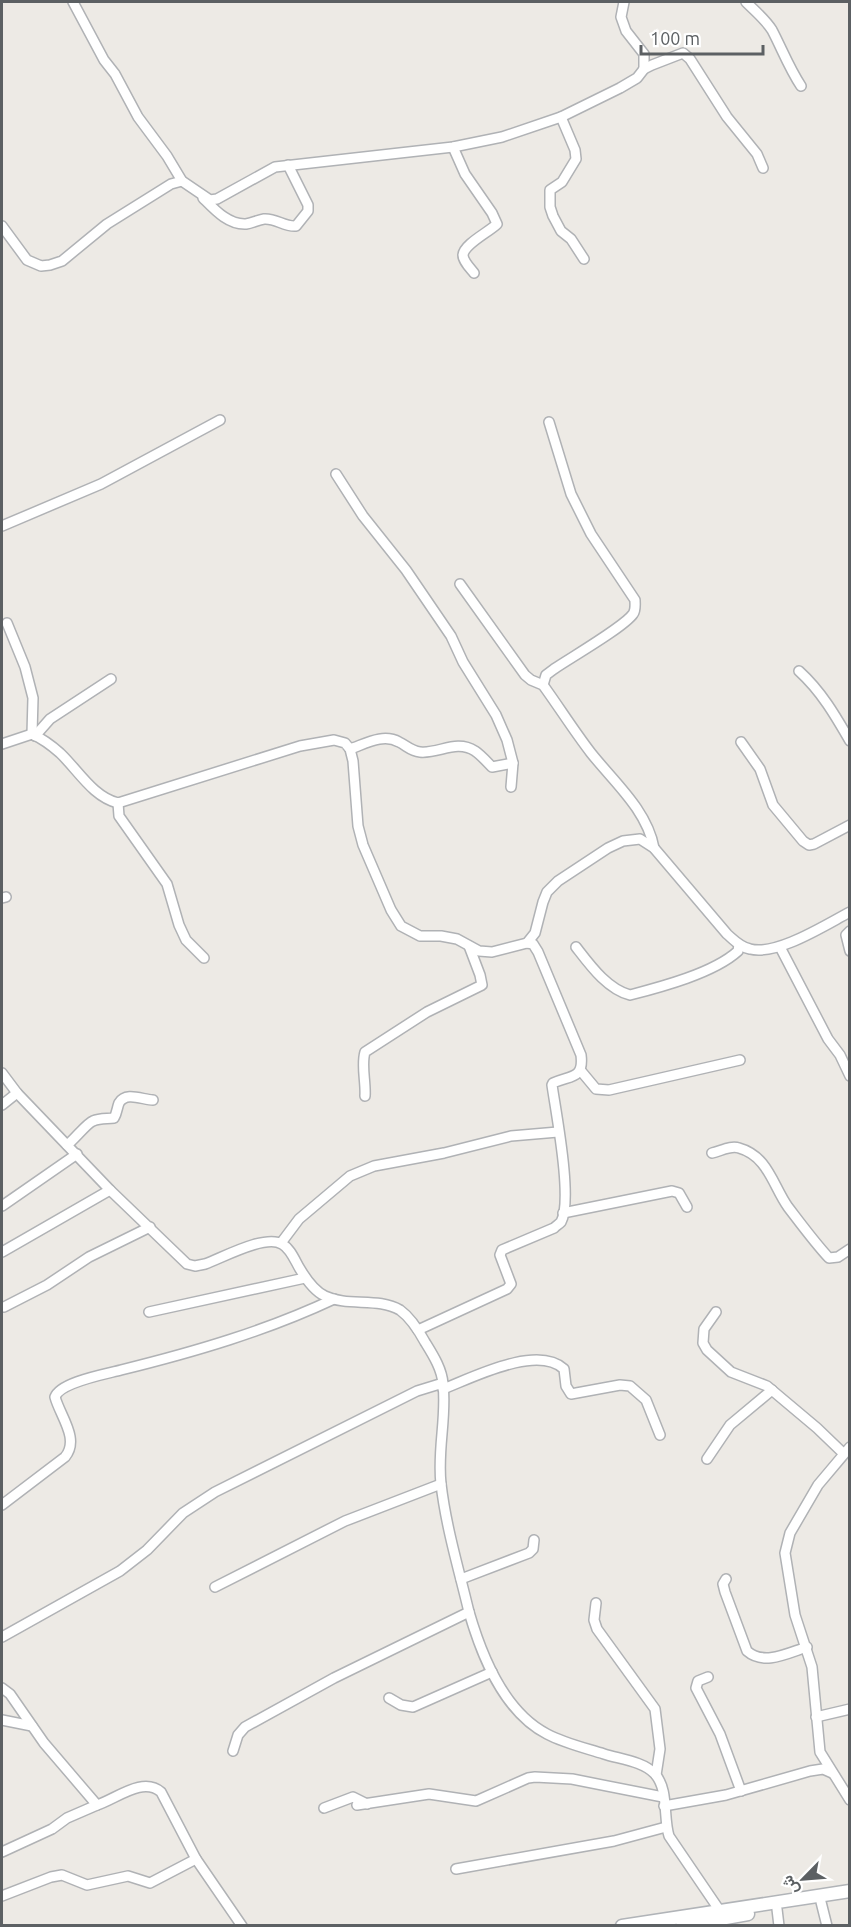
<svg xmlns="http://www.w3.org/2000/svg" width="851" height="1927" viewBox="0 0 851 1927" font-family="Ubuntu,Vazirmatn,sans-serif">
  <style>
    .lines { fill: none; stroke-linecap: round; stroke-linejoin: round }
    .street-casing { stroke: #b0b2b5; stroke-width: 12 }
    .secondary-casing { stroke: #b1b4b8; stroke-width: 15 }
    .street { stroke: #fff; stroke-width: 9 }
    .secondary { stroke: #fff; stroke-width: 12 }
  </style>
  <rect width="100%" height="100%" fill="#edeae5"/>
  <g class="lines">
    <g class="street-casing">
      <g id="street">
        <path d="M73 2 104 60 115 74 138 117 167 156 182 181 210 200 217 199 275 167 453 147 502 137 561 117 620 88 637 78 644 69 652 65 683 53 690 59 727 117 757 154 763 168"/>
        <path d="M624 2 621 17 626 31 644 54V69"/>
        <path d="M746 2C755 11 765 19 772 30 782 49 789 68 801 86"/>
        <path d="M561 117 575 150 576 159 562 182 550 190V207L553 216 561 231 571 239 584 259"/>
        <path d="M453 147 465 174 492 213 497 224C489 232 464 244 463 255 463 261 470 268 474 273"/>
        <path d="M203 198C214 209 228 225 246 224 252 223 258 220 264 219 276 218 284 227 296 226L308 211V205L288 165"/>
        <path d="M2 226 27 260 41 266 50 265 62 261 107 224 171 184 182 181"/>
        <path d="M336 474 363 516 406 570 451 636 463 662 496 715 507 740 513 763 511 787"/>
        <path d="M2 526 101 484 220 420"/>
        <path d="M460 584 525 675 531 680 543 685C559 707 574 731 591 753 614 782 647 810 654 848"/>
        <path d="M7 623 25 667 33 698 32 734"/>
        <path d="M799 671C821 691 835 715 850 741"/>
        <path d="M543 685 546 675 554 669C570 658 624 627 633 614 636 610 635 604 635 600L591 534 571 494 549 422"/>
        <path d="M35 736 50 719 111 679"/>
        <path d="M741 742 760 769 773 805 803 841 809 845 814 844 850 825"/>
        <path d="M2 744 32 734C43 739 51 745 60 753 78 770 93 797 118 803L300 746 334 740 345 743 350 749 353 761 358 826 363 845 391 910 401 926 420 936H441L457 939 479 951 492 952 527 943 535 933 543 902 547 892 558 881 608 848 623 841 640 839 654 848 727 934C734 940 740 947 750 949 777 956 825 925 850 912"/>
        <path d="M350 749C365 744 383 733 399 742 407 746 411 751 420 752 439 754 456 739 475 751 481 755 487 762 492 767L513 763"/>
        <path d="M118 803 119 816 167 884 179 925 186 940 204 958"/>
        <path d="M2 898 6 897"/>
        <path d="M850 931 846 935 850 951"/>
        <path d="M576 947C590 965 607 989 630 995 661 987 714 973 738 951L739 945"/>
        <path d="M780 947 828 1039 840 1055 850 1076"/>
        <path d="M581 1071 596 1089 609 1090 740 1060"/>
        <path d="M2 1073 17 1093 110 1190 187 1264 195 1266 205 1264C222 1258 265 1234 282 1244 291 1249 295 1261 300 1269 306 1279 314 1291 325 1296 348 1307 378 1297 400 1310 411 1318 419 1331 425 1342 433 1355 442 1369 443 1384 447 1417 437 1450 441 1484 446 1527 459 1570 469 1612 482 1657 504 1712 547 1734 564 1743 585 1748 604 1754 619 1759 643 1761 655 1774 669 1790 663 1817 669 1836L720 1911 722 1926"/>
        <path d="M365 1096C366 1082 361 1065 365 1052L427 1012 482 985 480 975 469 946"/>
        <path d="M2 1105 17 1093"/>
        <path d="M67 1145C74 1140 87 1123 93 1121 100 1118 107 1119 114 1118 117 1113 117 1108 119 1103 126 1091 143 1100 153 1100"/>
        <path d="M712 1153C721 1151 731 1145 739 1148 768 1156 773 1186 788 1207 801 1224 815 1243 829 1258L838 1257 850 1249"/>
        <path d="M2 1206 77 1154"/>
        <path d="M563 1213 672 1191 679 1193 687 1207"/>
        <path d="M281 1243 299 1219 350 1176 374 1166 444 1153 511 1136 558 1132"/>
        <path d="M2 1252 110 1190"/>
        <path d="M4 1307 47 1285 89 1257 150 1227"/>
        <path d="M149 1312 305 1278"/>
        <path d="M716 1312 704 1329 703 1343 707 1350 731 1372 767 1386 817 1428 843 1453"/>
        <path d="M418 1330 507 1289 511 1284 500 1255 502 1250 554 1228C557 1225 558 1225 561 1222 573 1200 556 1113 552 1085L553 1083C571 1075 584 1079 581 1055L538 952 533 944 527 943"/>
        <path d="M443 1389C472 1378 537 1344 564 1369L566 1386 571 1394 620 1385 630 1386 646 1400 660 1435"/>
        <path d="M850 1447 818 1485 790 1533 785 1553 795 1615 812 1667 820 1752 850 1800"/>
        <path d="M707 1459 730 1425 772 1390"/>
        <path d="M2 1505 65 1457C80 1439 60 1416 55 1397 60 1382 106 1374 121 1370 194 1352 266 1331 334 1299"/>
        <path d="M461 1579 529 1553 533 1549 534 1540"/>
        <path d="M726 1579 723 1584 725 1592 747 1651C764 1666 788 1653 807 1647"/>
        <path d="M215 1587 345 1521 441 1484"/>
        <path d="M596 1603 594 1620 597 1629 655 1709 660 1749 656 1775"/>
        <path d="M2 1637 120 1571 147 1550 183 1513 215 1492 417 1391 443 1383"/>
        <path d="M708 1677 698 1681 696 1688 720 1734 741 1791"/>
        <path d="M2 1688 10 1694 44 1743 97 1805C116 1799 143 1776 161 1792L196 1859 242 1926"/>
        <path d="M389 1698 401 1705 413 1707 492 1672"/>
        <path d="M816 1717 850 1709"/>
        <path d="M2 1720 32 1726"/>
        <path d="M233 1751 238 1735 245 1727 334 1678 469 1612"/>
        <path d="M357 1805 429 1794 476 1801 528 1778 535 1777 572 1779 663 1797"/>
        <path d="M664 1806 726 1795 810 1771 823 1769 832 1773"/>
        <path d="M324 1808 353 1797 367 1804"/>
        <path d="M2 1852 52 1829 67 1818 97 1805"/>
        <path d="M456 1869 614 1841 666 1827"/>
        <path d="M2 1896 51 1877 62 1875 87 1885 128 1876 150 1883 196 1859"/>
        <path d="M821 1902 827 1926"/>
        <path d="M777 1909 779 1926"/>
      </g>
    </g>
    <g class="secondary-casing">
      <g id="secondary">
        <path d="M622 1926 850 1891"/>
        <path d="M682 1926 748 1914"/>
      </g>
    </g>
    <use href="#street" class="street"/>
    <use href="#secondary" class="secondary"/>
  </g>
  <rect width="851" height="1927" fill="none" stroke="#5c6063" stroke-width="6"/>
  <g transform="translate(803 1879) rotate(245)" stroke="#ffffff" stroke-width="4.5" paint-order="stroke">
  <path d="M0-4.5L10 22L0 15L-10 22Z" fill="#5c6063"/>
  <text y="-9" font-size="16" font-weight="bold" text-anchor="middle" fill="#5c6063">ش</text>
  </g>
  <path d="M641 45v9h122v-9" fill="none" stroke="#5c6063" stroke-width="3"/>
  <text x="650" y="45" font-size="18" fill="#5c6063" stroke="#ffffff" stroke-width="4.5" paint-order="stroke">100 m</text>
</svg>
